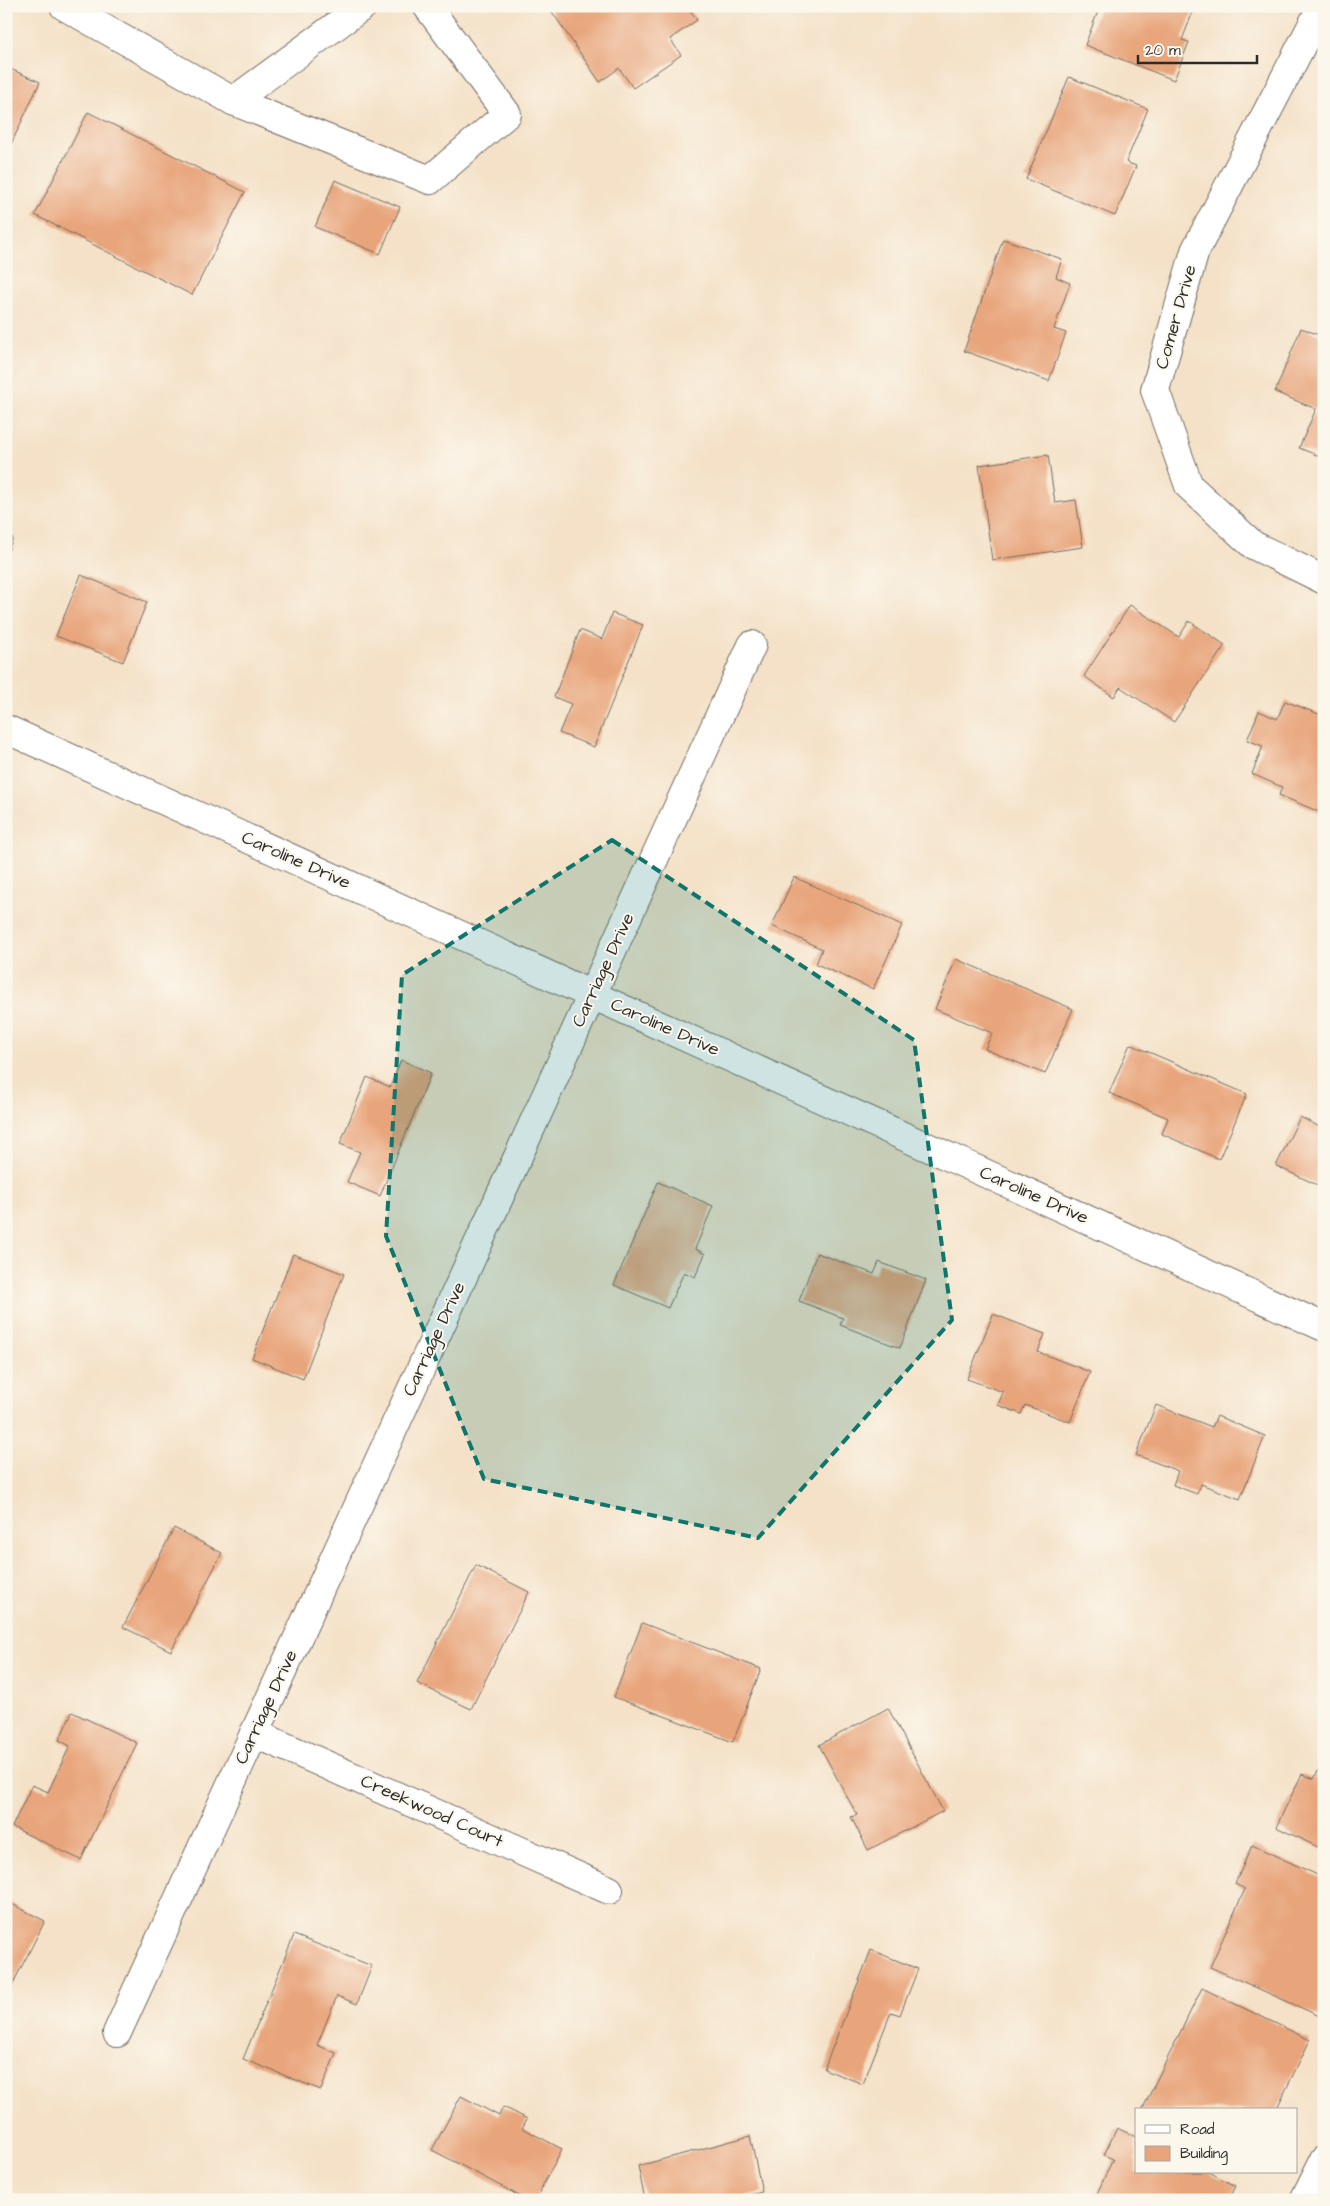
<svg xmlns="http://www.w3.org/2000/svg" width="1330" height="2206" viewBox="0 0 1330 2206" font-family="'Architects Daughter',sans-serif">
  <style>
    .building { fill: #e8a47a }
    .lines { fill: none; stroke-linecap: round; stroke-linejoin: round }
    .street-casing { stroke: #716b62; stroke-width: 30 }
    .street { stroke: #fff; stroke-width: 28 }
    .marked { fill: #0f766e; fill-opacity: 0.2; stroke: #0f766e; stroke-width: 4; stroke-dasharray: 10 6; stroke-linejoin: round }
    .labels { text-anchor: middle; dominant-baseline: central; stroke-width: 4; stroke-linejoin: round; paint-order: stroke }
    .street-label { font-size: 18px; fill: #2b2b2b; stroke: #fbf7ec }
  </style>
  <rect width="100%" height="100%" fill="#fbf7ec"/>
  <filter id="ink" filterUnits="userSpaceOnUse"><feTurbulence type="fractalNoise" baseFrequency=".02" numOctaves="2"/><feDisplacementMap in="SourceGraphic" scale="10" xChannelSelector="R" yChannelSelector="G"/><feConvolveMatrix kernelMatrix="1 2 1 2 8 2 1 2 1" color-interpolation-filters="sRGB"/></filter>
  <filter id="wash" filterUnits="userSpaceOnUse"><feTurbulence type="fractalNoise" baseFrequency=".0096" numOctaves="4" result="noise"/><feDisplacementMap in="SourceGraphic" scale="20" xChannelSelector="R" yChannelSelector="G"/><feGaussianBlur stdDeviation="1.12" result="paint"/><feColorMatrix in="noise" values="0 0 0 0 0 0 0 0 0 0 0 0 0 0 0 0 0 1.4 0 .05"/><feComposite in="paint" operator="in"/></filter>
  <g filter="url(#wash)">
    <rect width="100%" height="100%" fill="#f4e1c7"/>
    <g id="blocks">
      <g class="building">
        <path d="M548 6H687L697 20 670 39 681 55 633 88 619 68 600 82Z"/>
        <path d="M1100 6H1195L1182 40 1189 42 1174 80 1085 45Z"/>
        <path d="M6 67 40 82 6 155Z"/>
        <path d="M1069 77 1148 109 1126 162 1136 166 1115 216 1026 179Z"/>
        <path d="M88 112 245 192 192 295 35 215Z"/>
        <path d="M335 180 400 207 380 254 315 227Z"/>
        <path d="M1003 239 1062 259 1056 277 1070 283 1054 329 1066 333 1049 381 964 351Z"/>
        <path d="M1301 328 1324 337V458L1299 448 1316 409 1275 392Z"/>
        <path d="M1048 455 1055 503 1076 500 1083 547 992 560 979 465Z"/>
        <path d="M6 535 13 538 6 556Z"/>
        <path d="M81 575 147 602 123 662 56 636Z"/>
        <path d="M1130 605 1179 637 1189 621 1225 645 1174 722 1120 687 1114 697 1084 676Z"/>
        <path d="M612 613 643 625 594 747 559 733 571 704 554 697 580 630 602 639Z"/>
        <path d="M1285 701 1324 716V814L1279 795 1282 787 1252 774 1263 746 1247 740 1259 711 1277 719Z"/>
        <path d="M794 877 902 925 873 989 816 964 822 949 772 926Z"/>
        <path d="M956 959 1073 1009 1045 1074 985 1049 992 1033 935 1009Z"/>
        <path d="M1130 1044 1247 1094 1219 1159 1162 1134 1168 1118 1109 1093Z"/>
        <path d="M401 1060 431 1073 380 1196 347 1182 360 1152 340 1144 367 1077 390 1087Z"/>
        <path d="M1300 1117 1324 1129V1188L1276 1166Z"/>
        <path d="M658 1182 713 1206 695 1249 705 1254 695 1277 684 1272 668 1308 614 1285Z"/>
        <path d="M817 1253 874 1274 879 1262 926 1280 900 1348 840 1325 843 1318 799 1301Z"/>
        <path d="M293 1254 344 1274 303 1379 252 1358Z"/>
        <path d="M993 1314 1045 1334 1038 1352 1090 1372 1070 1422 1025 1405 1021 1414 998 1405 1003 1392 967 1379Z"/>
        <path d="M1156 1405 1212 1427 1217 1416 1265 1436 1240 1499 1201 1484 1197 1494 1173 1485 1178 1471 1136 1455Z"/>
        <path d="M174 1528 222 1553 171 1651 123 1627Z"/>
        <path d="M476 1565 529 1592 471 1709 417 1683Z"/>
        <path d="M642 1623 761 1669 733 1742 614 1697Z"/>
        <path d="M888 1708 943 1811 868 1850 851 1817 857 1815 819 1745Z"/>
        <path d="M72 1712 137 1743 81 1860 12 1827 32 1785 48 1792 70 1746 59 1740Z"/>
        <path d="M1324 1759V1850L1276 1827 1302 1774 1314 1779Z"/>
        <path d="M1252 1845 1324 1878V2018L1210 1967 1245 1889 1235 1884Z"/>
        <path d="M6 1901 45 1921 6 1997Z"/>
        <path d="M294 1935 372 1966 357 2004 337 1996 317 2045 336 2053 321 2090 243 2059Z"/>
        <path d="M871 1950 918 1969 900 2015 891 2012 863 2084 824 2069Z"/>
        <path d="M1202 1988 1310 2040 1276 2110H1142Z"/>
        <path d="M461 2096 499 2116 503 2107 514 2112 527 2119 522 2128 562 2149 535 2200H527L432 2150Z"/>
        <path d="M1117 2128 1136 2137V2172H1208L1236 2186 1229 2200H1094L1113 2159 1104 2155Z"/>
        <path d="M750 2136 762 2192 728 2200H645L638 2166Z"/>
      </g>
    </g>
  </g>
  <g filter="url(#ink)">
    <use href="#blocks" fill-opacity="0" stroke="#716b62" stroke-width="1"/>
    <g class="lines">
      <g class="street-casing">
        <g id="street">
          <path d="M64 6 233 101 430 180 507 114 427 6"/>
          <path d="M1322 6 1195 251 1155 390 1189 486 1253 545 1324 580"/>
          <path d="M233 101 363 6"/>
          <path d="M6 729 1324 1327"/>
          <path d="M254 1733 609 1890"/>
          <path d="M117 2033 752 645"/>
          <path d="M1304 2200 1324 2160"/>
        </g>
      </g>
      <use href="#street" class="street"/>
    </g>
  </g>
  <path class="marked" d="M612 840 914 1040 952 1320 758 1538 484 1479 386 1236 402 975Z"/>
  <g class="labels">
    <g class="street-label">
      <text transform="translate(1176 317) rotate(-74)">Comer Drive</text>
      <text transform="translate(296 860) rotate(24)">Caroline Drive</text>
      <text transform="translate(603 970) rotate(-65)">Carriage Drive</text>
      <text transform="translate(665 1027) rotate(24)">Caroline Drive</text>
      <text transform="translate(1034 1195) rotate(24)">Caroline Drive</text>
      <text transform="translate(434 1339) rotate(-65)">Carriage Drive</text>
      <text transform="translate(266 1707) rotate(-65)">Carriage Drive</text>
      <text transform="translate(432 1811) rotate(24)">Creekwood Court</text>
    </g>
  </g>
  <rect width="1330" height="2206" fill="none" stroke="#fbf7ec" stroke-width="25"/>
  <rect x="1135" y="2108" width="162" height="65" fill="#fbf7ec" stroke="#a8a59f"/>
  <rect x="1145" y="2125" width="25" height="8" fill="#ffffff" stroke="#a8a59f"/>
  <text x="1180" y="2134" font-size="15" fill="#2b2b2b">Road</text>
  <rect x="1145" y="2146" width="25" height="15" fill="#e8a47a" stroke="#a8a59f"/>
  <text x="1180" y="2158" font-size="15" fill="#2b2b2b">Building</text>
  <path d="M1138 55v8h119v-8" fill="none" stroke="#2b2b2b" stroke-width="2.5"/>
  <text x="1145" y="55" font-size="15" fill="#2b2b2b" stroke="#fbf7ec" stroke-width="4" paint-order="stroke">20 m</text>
</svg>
